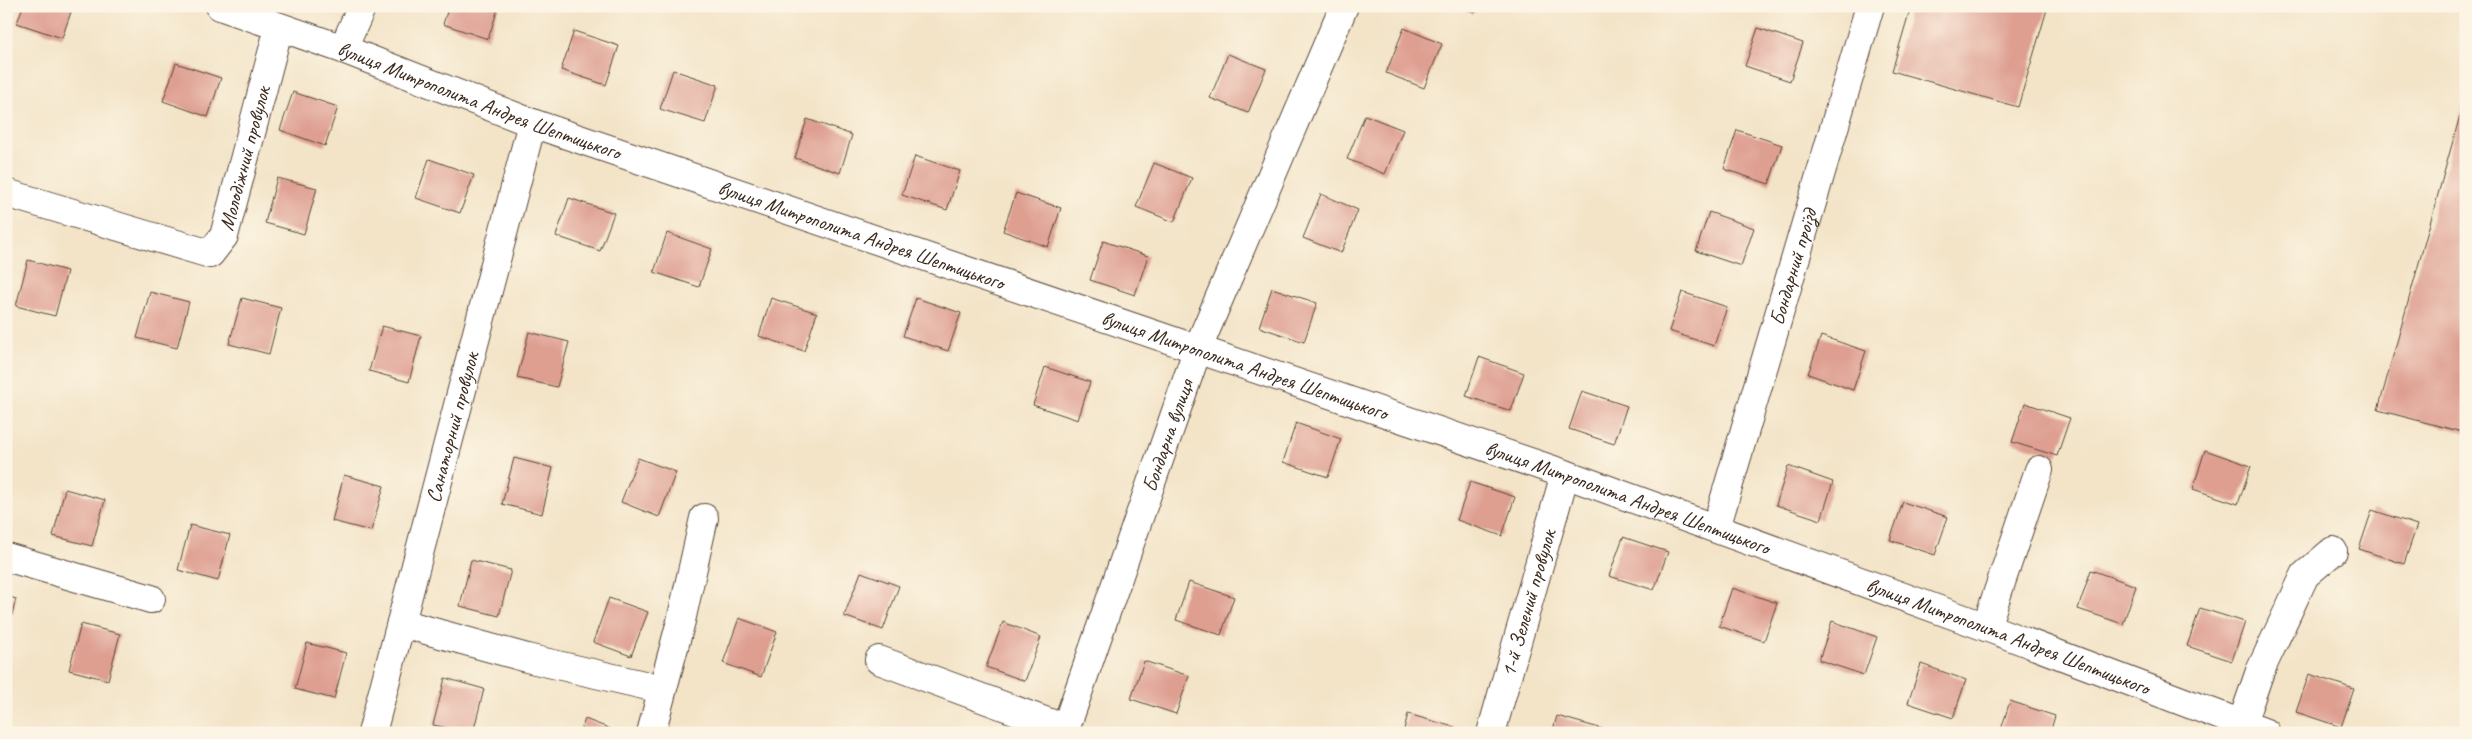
<svg xmlns="http://www.w3.org/2000/svg" width="2472" height="739" viewBox="0 0 2472 739" font-family="Caveat,sans-serif">
  <style>
    .building { fill: #de9f91 }
    .lines { fill: none; stroke-linecap: round; stroke-linejoin: round }
    .minor-casing { stroke: #574638; stroke-width: 30 }
    .minor { stroke: #fff; stroke-width: 28 }
    .labels { text-anchor: middle; dominant-baseline: central; stroke-width: 4; stroke-linejoin: round; paint-order: stroke }
    .street-label { font-size: 21px; fill: #3b2a1e; stroke: #fcf5e5 }
  </style>
  <rect width="100%" height="100%" fill="#fcf5e5"/>
  <filter id="ink" filterUnits="userSpaceOnUse"><feTurbulence type="fractalNoise" baseFrequency=".02" numOctaves="2"/><feDisplacementMap in="SourceGraphic" scale="10" xChannelSelector="R" yChannelSelector="G"/><feConvolveMatrix kernelMatrix="1 2 1 2 8 2 1 2 1" color-interpolation-filters="sRGB"/></filter>
  <filter id="wash" filterUnits="userSpaceOnUse"><feTurbulence type="fractalNoise" baseFrequency=".0096" numOctaves="4" result="noise"/><feDisplacementMap in="SourceGraphic" scale="20" xChannelSelector="R" yChannelSelector="G"/><feGaussianBlur stdDeviation="1.12" result="paint"/><feColorMatrix in="noise" values="0 0 0 0 0 0 0 0 0 0 0 0 0 0 0 0 0 1.4 0 .05"/><feComposite in="paint" operator="in"/></filter>
  <g filter="url(#wash)">
    <rect width="100%" height="100%" fill="#f3e4c8"/>
    <g id="blocks">
      <g class="building">
        <path d="M23 6H73L62 38 17 23Z"/>
        <path d="M449 6H499L488 39 443 24Z"/>
        <path d="M1457 6H1478L1475 13Z"/>
        <path d="M1911 6H2048L2018 107 1892 71Z"/>
        <path d="M1404 28 1442 44 1424 88 1386 73Z"/>
        <path d="M1758 28 1803 43 1790 81 1745 66Z"/>
        <path d="M574 31 619 46 606 85 561 70Z"/>
        <path d="M1228 54 1266 69 1248 113 1210 98Z"/>
        <path d="M176 63 221 78 208 117 163 101Z"/>
        <path d="M673 70 718 85 705 123 660 109Z"/>
        <path d="M293 92 338 107 325 146 280 130Z"/>
        <path d="M2466 94V433L2378 410Z"/>
        <path d="M1365 115 1403 130 1385 174 1347 159Z"/>
        <path d="M807 119 852 135 840 173 795 158Z"/>
        <path d="M1737 130 1782 145 1769 184 1724 169Z"/>
        <path d="M915 156 960 171 947 210 902 195Z"/>
        <path d="M429 159 474 175 460 213 416 198Z"/>
        <path d="M1154 163 1192 178 1174 222 1136 207Z"/>
        <path d="M277 178 317 188 304 234 265 223Z"/>
        <path d="M1016 193 1061 208 1048 247 1003 231Z"/>
        <path d="M1321 194 1358 210 1341 253 1303 238Z"/>
        <path d="M569 198 614 213 600 251 556 236Z"/>
        <path d="M1709 212 1754 228 1741 266 1696 251Z"/>
        <path d="M667 233 712 249 699 287 654 272Z"/>
        <path d="M1103 241 1148 256 1135 295 1090 280Z"/>
        <path d="M28 260 67 271 55 316 16 306Z"/>
        <path d="M1272 288 1317 303 1304 342 1259 327Z"/>
        <path d="M150 292 189 302 177 348 137 338Z"/>
        <path d="M1682 292 1727 307 1714 346 1669 331Z"/>
        <path d="M242 298 281 308 269 354 229 344Z"/>
        <path d="M771 298 817 313 804 351 759 336Z"/>
        <path d="M916 298 961 313 948 351 903 336Z"/>
        <path d="M382 326 421 336 409 382 369 371Z"/>
        <path d="M529 332 569 342 557 387 517 378Z"/>
        <path d="M1821 336 1866 351 1853 390 1808 374Z"/>
        <path d="M1479 357 1524 373 1511 411 1466 396Z"/>
        <path d="M1045 367 1090 382 1078 420 1033 405Z"/>
        <path d="M1582 391 1627 406 1614 444 1569 429Z"/>
        <path d="M2025 403 2070 418 2057 456 2012 442Z"/>
        <path d="M1296 423 1341 439 1328 477 1283 462Z"/>
        <path d="M2205 450 2251 466 2238 504 2193 489Z"/>
        <path d="M514 458 553 468 542 514 502 504Z"/>
        <path d="M638 458 676 472 659 517 621 502Z"/>
        <path d="M1788 466 1833 482 1821 520 1776 505Z"/>
        <path d="M344 475 384 486 371 531 332 521Z"/>
        <path d="M1470 482 1515 497 1502 536 1457 520Z"/>
        <path d="M65 489 105 500 92 546 53 536Z"/>
        <path d="M1903 502 1948 517 1935 555 1890 540Z"/>
        <path d="M2372 510 2417 525 2404 564 2359 549Z"/>
        <path d="M190 525 230 535 218 581 178 570Z"/>
        <path d="M1623 537 1668 552 1654 590 1609 576Z"/>
        <path d="M471 560 511 570 499 616 460 606Z"/>
        <path d="M2091 570 2136 586 2123 624 2078 609Z"/>
        <path d="M861 572 899 586 883 630 844 616Z"/>
        <path d="M1189 582 1234 597 1221 635 1176 620Z"/>
        <path d="M1732 588 1777 603 1764 641 1719 626Z"/>
        <path d="M6 596 16 599 7 633H6Z"/>
        <path d="M609 598 648 612 631 656 593 642Z"/>
        <path d="M2200 608 2245 622 2232 661 2187 646Z"/>
        <path d="M739 618 777 632 761 677 723 663Z"/>
        <path d="M1832 621 1877 637 1864 675 1819 660Z"/>
        <path d="M1003 622 1041 637 1025 681 986 667Z"/>
        <path d="M81 624 120 634 108 680 69 670Z"/>
        <path d="M307 643 346 653 334 699 295 689Z"/>
        <path d="M1144 661 1189 676 1176 714 1131 699Z"/>
        <path d="M1921 664 1966 680 1953 718 1908 703Z"/>
        <path d="M2309 674 2354 689 2341 727 2296 712Z"/>
        <path d="M445 678 484 689 473 733 433 725Z"/>
        <path d="M2010 701 2055 716 2050 733H2000Z"/>
        <path d="M1408 714 1454 727 1453 733H1403Z"/>
        <path d="M1557 716 1603 729 1602 733H1552Z"/>
        <path d="M585 719 621 733H580Z"/>
      </g>
    </g>
  </g>
  <g filter="url(#ink)">
    <use href="#blocks" fill-opacity="0" stroke="#574638" stroke-width="1"/>
    <g class="lines">
      <g class="minor-casing">
        <g id="minor">
          <path id="s1" d="M220 6 343 49 532 123 1565 474 1986 627 2266 733"/>
          <path d="M343 49 362 6"/>
          <path id="s2" d="M6 193 210 254 224 236 279 27"/>
          <path id="s3" d="M1716 528 1870 6"/>
          <path d="M6 557 151 599"/>
          <path d="M401 623 527 658 661 689"/>
          <path d="M1986 627 2039 470"/>
          <path d="M879 660 1066 729"/>
          <path d="M2242 723 2260 671 2305 575 2333 551"/>
          <path id="s4" d="M372 733 532 123"/>
          <path d="M651 733 681 621 704 518"/>
          <path id="s5" d="M1064 733 1198 348 1344 6"/>
          <path id="s6" d="M1491 733 1565 474"/>
        </g>
      </g>
      <use href="#minor" class="minor"/>
    </g>
  </g>
  <g class="labels">
    <g class="street-label">
      <text stroke="none"><textPath href="#s1" startOffset="276">вулиця Митрополита Андрея Шептицького</textPath></text>
      <text stroke="none"><textPath href="#s2" startOffset="316">Молодіжний провулок</textPath></text>
      <text stroke="none"><textPath href="#s1" startOffset="681">вулиця Митрополита Андрея Шептицького</textPath></text>
      <text stroke="none"><textPath href="#s3" startOffset="272">Бондарний проїзд</textPath></text>
      <text stroke="none"><textPath href="#s1" startOffset="1086">вулиця Митрополита Андрея Шептицького</textPath></text>
      <text stroke="none"><textPath href="#s4" startOffset="316">Санаторний провулок</textPath></text>
      <text stroke="none"><textPath href="#s5" startOffset="315">Бондарна вулиця</textPath></text>
      <text stroke="none"><textPath href="#s1" startOffset="1491">вулиця Митрополита Андрея Шептицького</textPath></text>
      <text stroke="none"><textPath href="#s6" startOffset="135">1-й Зелений провулок</textPath></text>
      <text stroke="none"><textPath href="#s1" startOffset="1896">вулиця Митрополита Андрея Шептицького</textPath></text>
    </g>
  </g>
  <rect width="2472" height="739" fill="none" stroke="#fcf5e5" stroke-width="25"/>
</svg>
